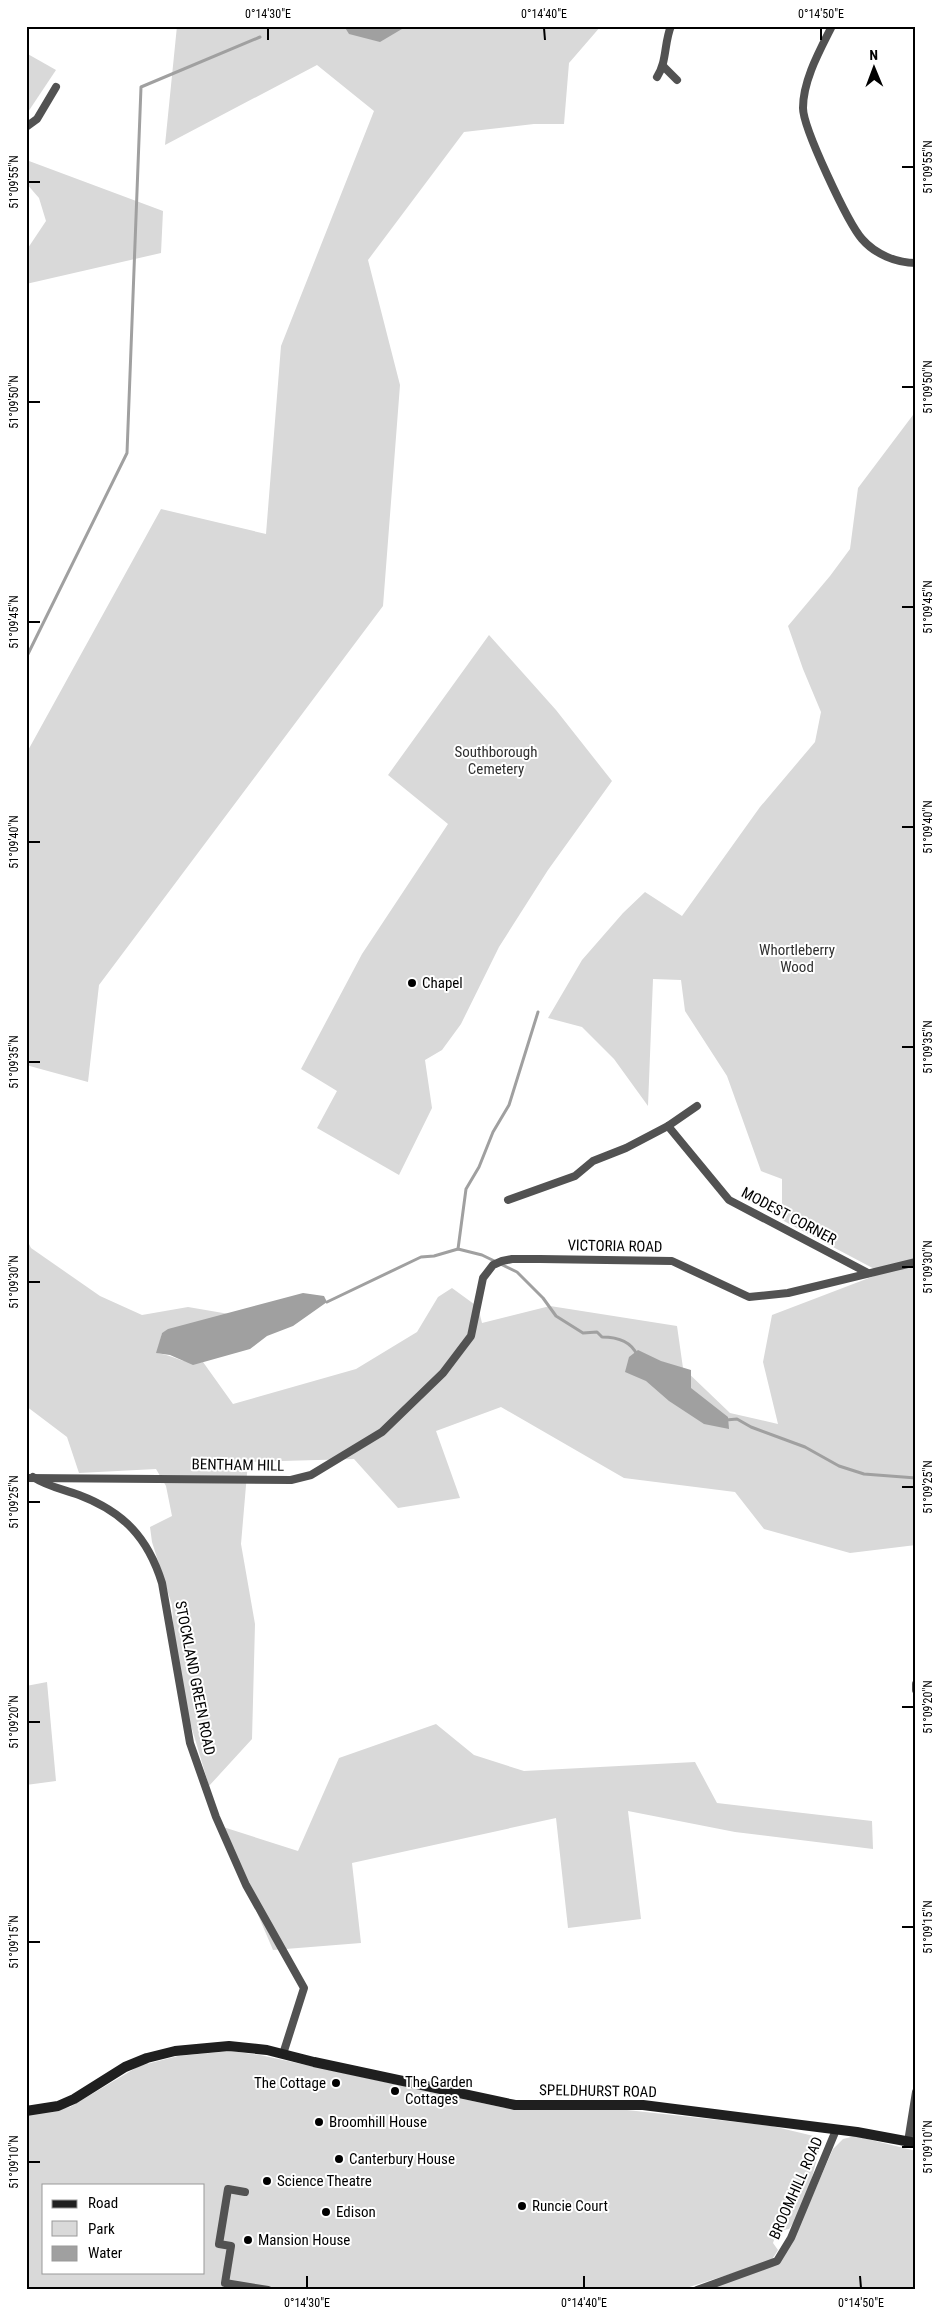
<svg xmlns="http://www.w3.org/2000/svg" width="942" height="2316" viewBox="0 0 942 2316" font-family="'Roboto Condensed',sans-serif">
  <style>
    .green { fill: #d9d9d9; fill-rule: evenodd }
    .water { fill: #a0a0a0 }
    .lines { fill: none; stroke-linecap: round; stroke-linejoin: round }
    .stream { stroke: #a0a0a0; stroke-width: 3 }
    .street { stroke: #525252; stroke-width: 8 }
    .secondary { stroke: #1f1f1f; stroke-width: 10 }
    .ticks { fill: none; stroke: #000; stroke-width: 2 }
    .poi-dot { fill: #000; stroke: #fff; stroke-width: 2 }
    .labels { text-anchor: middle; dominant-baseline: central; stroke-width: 4; stroke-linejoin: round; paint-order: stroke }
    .park-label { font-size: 15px; fill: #303030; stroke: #fff }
    .poi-label { font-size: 15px; fill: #000; stroke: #fff; text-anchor: start }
    .street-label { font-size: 15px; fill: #000; stroke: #fff }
    .neatline { fill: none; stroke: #000; stroke-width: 2 }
    .ticks-label { font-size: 12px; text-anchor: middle; fill: #000 }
  </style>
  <rect width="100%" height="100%" fill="#fff"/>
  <g class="green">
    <path d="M177 26H601L569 63 564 124H534L464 132 368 260 400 385 383 606 99 985 88 1082 26 1065V754L161 509 266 534 281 346 374 111 317 65 165 145Z"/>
    <path d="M26 53 56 70 26 115Z"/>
    <path d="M29 161 163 211 161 253 26 284V251L46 221 39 198 26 183V162Z"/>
    <path d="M916 411V1545L850 1553 764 1529 735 1492 624 1478 501 1407 436 1431 460 1498 398 1508 354 1459 248 1462 241 1544 255 1624 252 1739 209 1786 176 1675 172 1605 152 1542 150 1527 172 1516 166 1486 156 1469 79 1473 67 1437 26 1406V1238L31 1248 100 1296 142 1315 188 1307 229 1314 162 1333 157 1353C173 1355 187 1366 203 1362L233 1404 356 1369 417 1332 438 1297 452 1288 478 1307 482 1323 550 1306 677 1326 683 1368 730 1413 778 1424 763 1362 772 1315 882 1273 782 1220V1179L761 1171 727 1076 685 1011 681 980 653 979 648 1106 614 1059 582 1027 548 1018 582 960 623 913 645 892 682 916 760 807 815 742 821 712 803 669 788 626 830 576 850 549 858 488Z"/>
    <path d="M489 635 556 710 612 781 548 870 499 947 461 1024 442 1050 425 1060 432 1108 399 1175 317 1128 337 1091 301 1069 362 954 448 824 388 775Z"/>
    <path d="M47 1682 56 1781 26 1785V1686Z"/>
    <path d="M436 1724 474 1755 524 1771 695 1762 717 1803 872 1821 873 1849 735 1832 628 1811 641 1919 568 1928 556 1818 352 1863 361 1943 273 1950 220 1826 298 1851 339 1758Z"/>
    <path d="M231 2051 260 2055 505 2108 627 2110 772 2126 822 2138C814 2168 808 2204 789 2229L777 2231 773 2243 778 2250 771 2261 680 2290H26V2115L70 2107 139 2066 178 2056ZM44 2185H204V2272H44Z"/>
    <path d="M855 2136 916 2151V2290H697L778 2264 794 2238 833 2149 843 2139Z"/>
  </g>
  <g class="water">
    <path d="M344 26H407L380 42 349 34Z"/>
    <path d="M303 1293 324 1296 327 1302 293 1326 267 1336 250 1349 193 1365 170 1355 156 1353 162 1333 168 1329Z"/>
    <path d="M638 1350 661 1361 691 1370V1388L728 1417 729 1429 704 1424 669 1401 646 1381 625 1372 629 1357Z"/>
  </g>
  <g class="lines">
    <g class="stream">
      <path d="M26 658 127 453 141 87 260 37"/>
      <path d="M458 1249 466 1189 479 1167 493 1132 509 1105 538 1012"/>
      <path d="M327 1302 421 1257 434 1256 458 1249 482 1255 517 1272 543 1298 556 1316 583 1333 597 1332 602 1337C617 1337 631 1341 637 1355"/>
      <path d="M726 1420 737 1419 751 1427 805 1447 839 1466 864 1474 916 1478"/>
    </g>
    <g class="street">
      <path d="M832 26C820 50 803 80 803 108 803 128 848 223 862 239 875 254 896 263 916 263"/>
      <path d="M664 67 677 80"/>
      <path d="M657 77C667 62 664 43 671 26"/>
      <path d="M26 127 37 119 56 87"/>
      <path d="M668 1126 729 1200 868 1273"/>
      <path d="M508 1200 575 1176 593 1161 626 1148 668 1126 697 1106"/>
      <path d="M33 1477C48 1487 63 1489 79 1495 124 1512 148 1538 162 1583L190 1743 216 1817 246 1885 304 1988 283 2054"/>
      <path d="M26 1478 291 1480 311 1475 382 1432 443 1373 471 1336 483 1278 493 1265 502 1261 512 1259H540L672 1261 749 1297 788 1293 916 1262"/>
      <path d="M916 1684V1690"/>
      <path d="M908 2142 916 2092"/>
      <path d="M245 2192 228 2189 219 2244 231 2246 225 2283 268 2290"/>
      <path d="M697 2290 777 2261 791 2238 836 2130"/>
    </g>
    <path class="secondary" d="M26 2111 58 2106 74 2099 125 2067 147 2058 175 2051 229 2046 267 2050 314 2062 515 2105H643L857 2132 916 2143"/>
  </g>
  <path class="ticks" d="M268 28V40M544 28 545 40M821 28V40M902 167H914M28 182H40M902 387H914M28 402H40M902 607H914M28 622H40M902 827H914M28 842H40M902 1047H914M28 1062H40M902 1267H914M28 1282H40M902 1487H914M28 1502H40M902 1707H914M28 1722H40M902 1927H914M28 1942H40M902 2147H914M28 2162H40M307 2276V2288M584 2276V2288M860 2276 861 2288"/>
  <g class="poi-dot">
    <circle cx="412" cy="983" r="5"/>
    <circle cx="336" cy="2083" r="5"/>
    <circle cx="395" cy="2091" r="5"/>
    <circle cx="319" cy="2122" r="5"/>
    <circle cx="339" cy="2159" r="5"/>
    <circle cx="267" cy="2181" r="5"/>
    <circle cx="522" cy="2206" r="5"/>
    <circle cx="326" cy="2212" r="5"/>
    <circle cx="248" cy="2240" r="5"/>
  </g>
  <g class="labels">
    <g class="park-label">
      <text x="496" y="752">Southborough<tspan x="496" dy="17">Cemetery</tspan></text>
      <text x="797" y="950">Whortleberry<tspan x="797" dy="17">Wood</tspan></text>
    </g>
    <g class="poi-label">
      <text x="422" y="983">Chapel</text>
      <text x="405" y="2082">The Garden<tspan x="405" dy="17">Cottages</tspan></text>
      <text x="326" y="2083" text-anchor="end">The Cottage</text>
      <text x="329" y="2122">Broomhill House</text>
      <text x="349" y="2159">Canterbury House</text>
      <text x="277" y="2181">Science Theatre</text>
      <text x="532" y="2206">Runcie Court</text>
      <text x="336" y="2212">Edison</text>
      <text x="258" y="2240">Mansion House</text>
    </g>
    <g class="street-label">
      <text transform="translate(789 1216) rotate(28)">MODEST CORNER</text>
      <text transform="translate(615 1246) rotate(1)">VICTORIA ROAD</text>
      <text transform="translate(238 1465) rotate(1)">BENTHAM HILL</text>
      <text transform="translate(195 1678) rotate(79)">STOCKLAND GREEN ROAD</text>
      <text transform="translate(598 2091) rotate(1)">SPELDHURST ROAD</text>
      <text transform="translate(796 2188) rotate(-66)">BROOMHILL ROAD</text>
    </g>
  </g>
  <rect width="942" height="2316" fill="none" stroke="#ffffff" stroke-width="55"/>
  <rect x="42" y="2184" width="162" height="90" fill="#ffffff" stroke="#999999"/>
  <rect x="52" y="2200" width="25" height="8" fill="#1f1f1f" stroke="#999999"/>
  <text x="88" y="2208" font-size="15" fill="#000000">Road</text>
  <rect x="52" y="2221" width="25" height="15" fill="#d9d9d9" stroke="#999999"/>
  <text x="88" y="2234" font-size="15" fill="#000000">Park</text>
  <rect x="52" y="2246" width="25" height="15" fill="#a0a0a0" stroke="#999999"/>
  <text x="88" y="2258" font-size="15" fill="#000000">Water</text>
  <g transform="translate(874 68) rotate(359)" stroke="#ffffff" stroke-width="4" paint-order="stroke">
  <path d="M0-4L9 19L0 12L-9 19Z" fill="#000000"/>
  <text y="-8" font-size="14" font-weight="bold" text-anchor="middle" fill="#000000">N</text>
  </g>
  <rect x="28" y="28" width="886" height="2260" class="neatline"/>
  <g class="ticks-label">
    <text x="268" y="18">0°14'30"E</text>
    <text x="544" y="18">0°14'40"E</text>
    <text x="821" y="18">0°14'50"E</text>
    <text transform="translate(928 167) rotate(-90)" y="4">51°09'55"N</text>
    <text transform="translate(14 182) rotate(-90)" y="4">51°09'55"N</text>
    <text transform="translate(928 387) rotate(-90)" y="4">51°09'50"N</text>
    <text transform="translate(14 402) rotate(-90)" y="4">51°09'50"N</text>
    <text transform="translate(928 607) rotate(-90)" y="4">51°09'45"N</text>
    <text transform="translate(14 622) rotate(-90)" y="4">51°09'45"N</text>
    <text transform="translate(928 827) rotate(-90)" y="4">51°09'40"N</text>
    <text transform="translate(14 842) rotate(-90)" y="4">51°09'40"N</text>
    <text transform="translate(928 1047) rotate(-90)" y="4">51°09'35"N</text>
    <text transform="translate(14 1062) rotate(-90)" y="4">51°09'35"N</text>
    <text transform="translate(928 1267) rotate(-90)" y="4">51°09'30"N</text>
    <text transform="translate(14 1282) rotate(-90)" y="4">51°09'30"N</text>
    <text transform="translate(928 1487) rotate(-90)" y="4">51°09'25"N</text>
    <text transform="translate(14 1502) rotate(-90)" y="4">51°09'25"N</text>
    <text transform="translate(928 1707) rotate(-90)" y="4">51°09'20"N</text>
    <text transform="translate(14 1722) rotate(-90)" y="4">51°09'20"N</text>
    <text transform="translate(928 1927) rotate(-90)" y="4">51°09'15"N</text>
    <text transform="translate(14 1942) rotate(-90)" y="4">51°09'15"N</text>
    <text transform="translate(928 2147) rotate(-90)" y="4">51°09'10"N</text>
    <text transform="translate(14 2162) rotate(-90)" y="4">51°09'10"N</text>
    <text x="307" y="2307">0°14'30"E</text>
    <text x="584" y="2307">0°14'40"E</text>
    <text x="861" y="2307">0°14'50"E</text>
  </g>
</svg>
